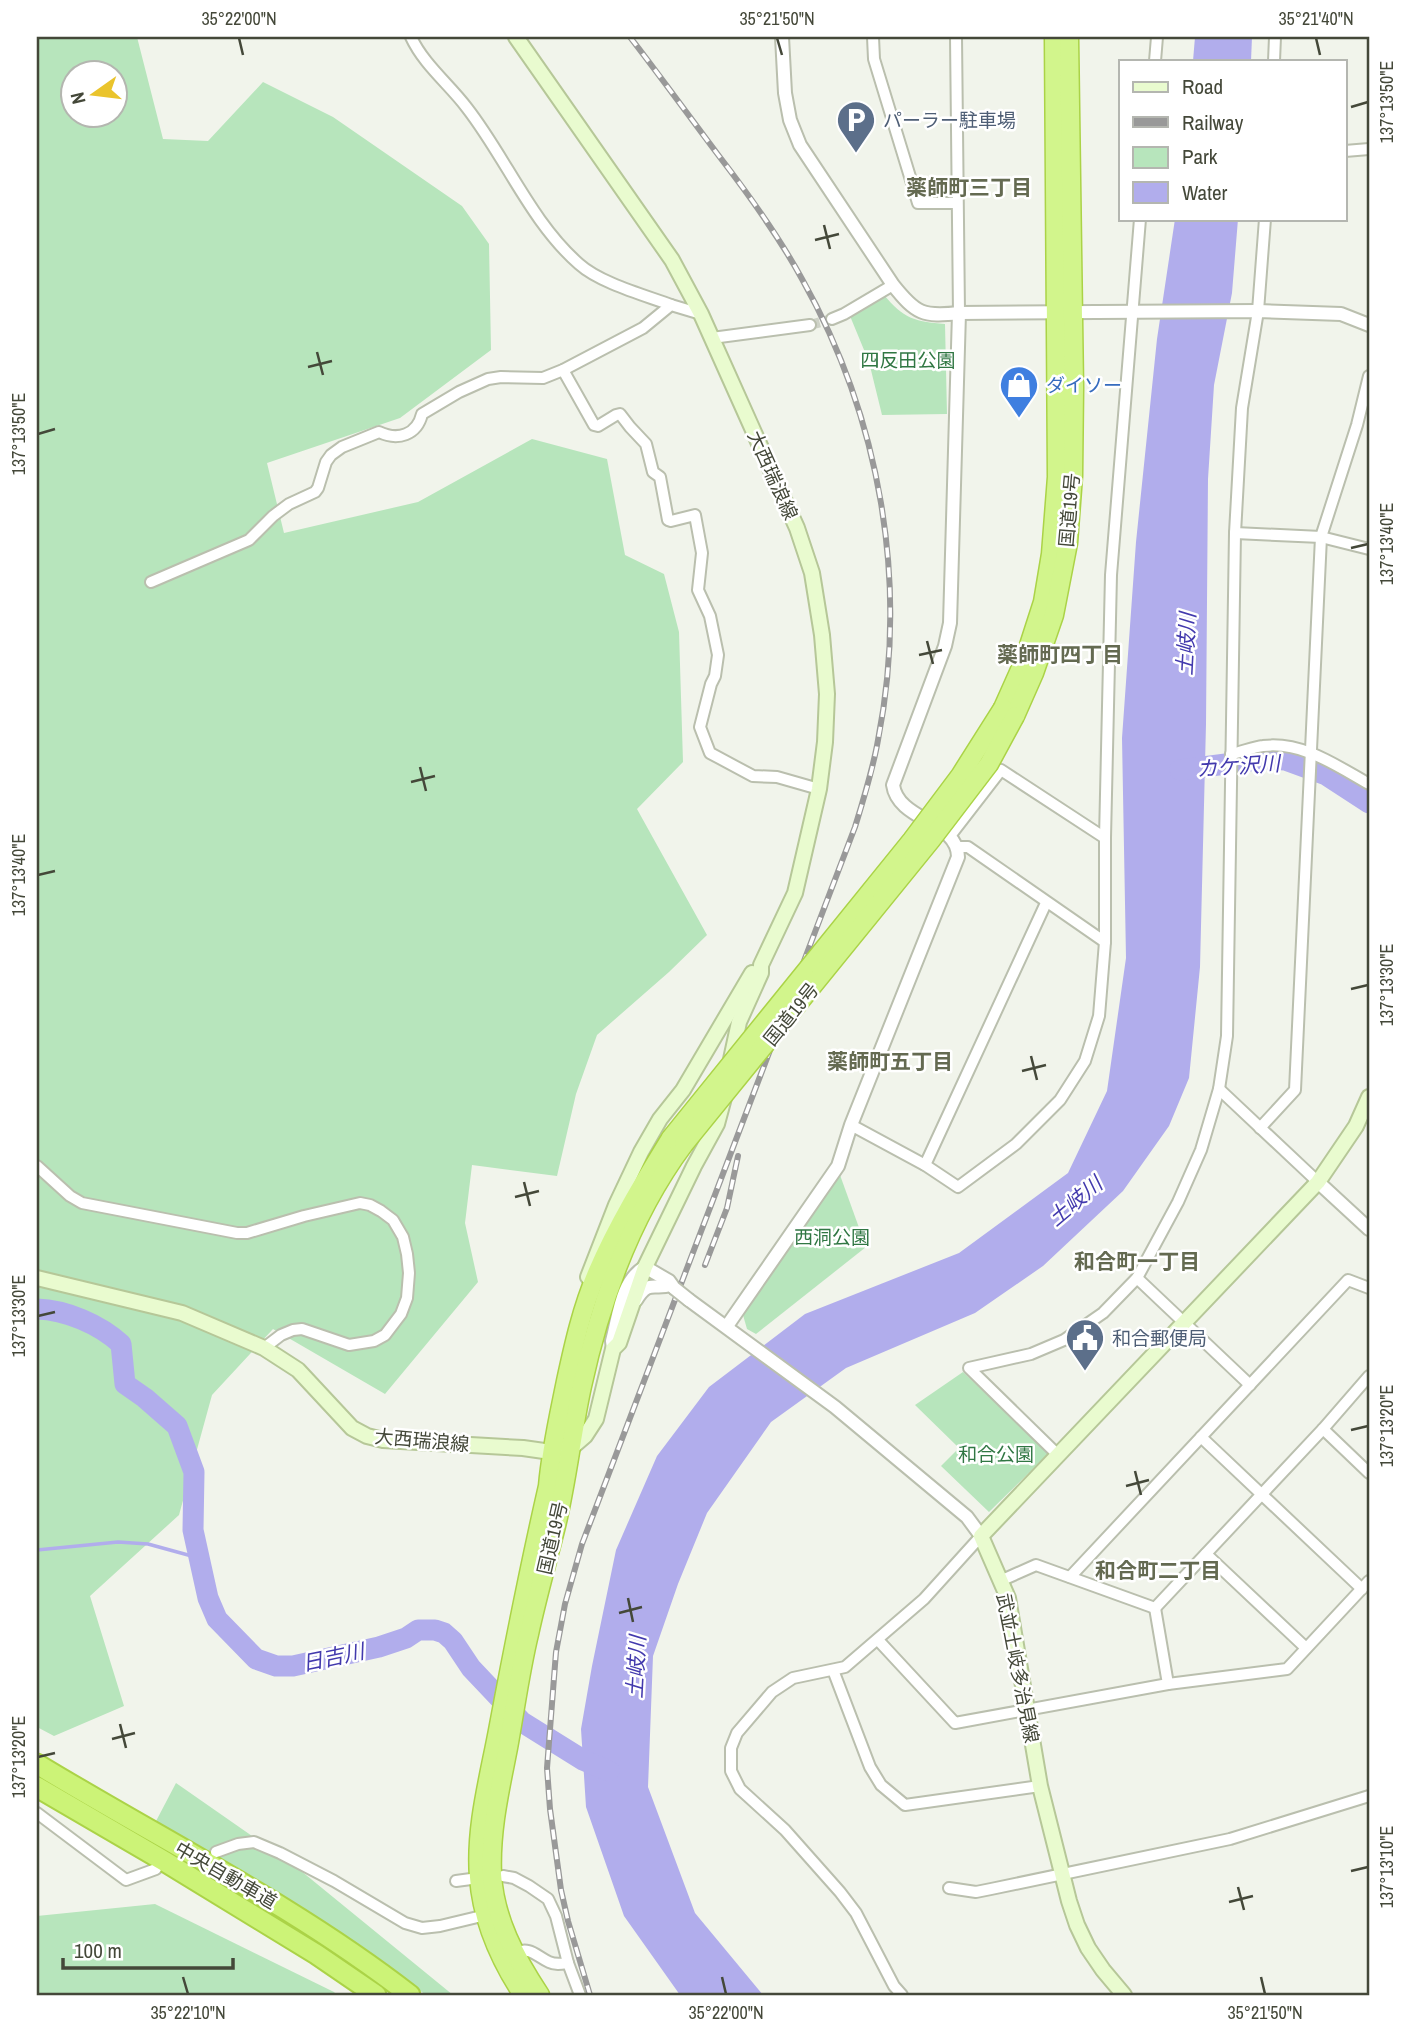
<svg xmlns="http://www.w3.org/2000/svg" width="1406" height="2032" viewBox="0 0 1406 2032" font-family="'Archivo Narrow','Noto Sans JP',sans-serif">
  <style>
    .green { fill: #b7e5bc; fill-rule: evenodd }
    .water { fill: #b1adec }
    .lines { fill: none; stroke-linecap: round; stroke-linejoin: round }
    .stream { stroke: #b1adec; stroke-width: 3.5 }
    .river { stroke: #b1adec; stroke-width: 21 }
    .minor-tunnel { stroke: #ced2c7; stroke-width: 10; stroke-dasharray: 10 5; stroke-linecap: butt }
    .minor-casing { stroke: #babfae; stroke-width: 14 }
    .tertiary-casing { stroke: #babfae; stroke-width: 16 }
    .secondary-casing { stroke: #b6c798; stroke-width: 18 }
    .trunk-casing { stroke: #abd347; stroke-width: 21 }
    .motorway-casing { stroke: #abd347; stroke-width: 23 }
    .minor { stroke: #fff; stroke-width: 10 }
    .tertiary { stroke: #fff; stroke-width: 12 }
    .secondary { stroke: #e9fbcf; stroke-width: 14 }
    .trunk { stroke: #d2f58c; stroke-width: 18 }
    .motorway { stroke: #ccf377; stroke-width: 19 }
    .rail-casing { stroke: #999; stroke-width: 6 }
    .rail { stroke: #fff; stroke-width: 3.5; stroke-dasharray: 10; stroke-linecap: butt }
    .tertiary-bridge-casing { stroke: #babfae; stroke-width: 16; stroke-linecap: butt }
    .trunk-bridge-casing { stroke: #abd347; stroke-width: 21; stroke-linecap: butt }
    .tertiary-bridge { stroke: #fff; stroke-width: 12 }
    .trunk-bridge { stroke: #d2f58c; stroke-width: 18 }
    .ticks { fill: none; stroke: #444839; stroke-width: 2.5 }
    .labels { text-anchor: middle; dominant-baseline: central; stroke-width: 5; stroke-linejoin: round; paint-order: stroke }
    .service-label { font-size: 19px; fill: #4e5e75; stroke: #fff; text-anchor: start }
    .park-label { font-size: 19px; fill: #307743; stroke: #fff }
    .shop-label { font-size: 19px; fill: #366cbe; stroke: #fff; text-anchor: start }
    .street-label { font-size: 19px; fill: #444839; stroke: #fff }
    .neighbourhood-label { font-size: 21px; font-weight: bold; fill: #646a51; stroke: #fff }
    .water-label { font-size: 21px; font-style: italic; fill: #4239ad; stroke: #fff }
    .neatline { fill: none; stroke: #444839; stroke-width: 2.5 }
    .ticks-label { font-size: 18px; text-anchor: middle; fill: #444839 }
  </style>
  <rect width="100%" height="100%" fill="#f1f4eb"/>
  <g class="green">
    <path d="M37 37H137L163 139 208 141 263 82 333 117 462 206 489 244 491 350 400 418 267 463 284 533 418 502 532 439 607 459 625 555 664 574 679 632 683 762 637 809 707 935 669 972 597 1035 576 1094 557 1176 472 1165 465 1223 478 1282 385 1394 273 1329 212 1395 179 1515 90 1596 124 1706 54 1736 37 1727ZM74 74H116V116H74Z"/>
    <path d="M884 295C903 318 915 322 945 324L947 414 882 415 869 362 850 316Z"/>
    <path d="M840 1175 866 1247 756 1334 747 1329 743 1315Z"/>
    <path d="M963 1372 1049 1453 989 1512 941 1466 959 1448 915 1405Z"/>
    <path d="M176 1783 295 1866 453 1995H426L352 1942 155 1823Z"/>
    <path d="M155 1904 334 1992 337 1995H37V1916Z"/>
  </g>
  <g class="water">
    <path d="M1195 37H1252L1251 61H1193Z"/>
    <path d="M1175 219H1238L1232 293 1214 385 1208 479 1206 724 1200 967 1189 1078 1169 1126 1123 1191 1043 1266 975 1313 846 1368 771 1422 707 1513 678 1584 653 1656 648 1787 695 1913 763 1995H680L624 1916 586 1807 581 1729 592 1666 616 1550 657 1456 709 1387 805 1314 959 1253 1068 1173 1107 1091 1126 958 1122 738 1136 542 1157 339Z"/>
  </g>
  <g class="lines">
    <path class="stream" d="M37 1550 118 1542 148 1544 199 1558"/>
    <g class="river">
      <path d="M1180 770 1264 759 1285 760 1326 775 1369 803"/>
      <path d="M37 1309C66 1310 99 1324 121 1344L125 1384 145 1398 177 1426 194 1472 193 1530 208 1598 217 1619 256 1659 276 1666H293L379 1647 406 1638 418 1630H435L444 1633 453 1641 471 1668 522 1722 583 1760 609 1771"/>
    </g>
    <path class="minor-tunnel" d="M810 325 832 319"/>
    <g class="minor-casing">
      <g id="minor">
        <path d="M411 37C424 65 449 84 467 108 506 158 531 222 579 264 600 283 644 295 671 305"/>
        <path d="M873 37 874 59 918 203H957"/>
        <path d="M956 37 959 313"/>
        <path d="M1155 61 1157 37"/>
        <path d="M1274 61 1275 37"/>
        <path d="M1345 151 1369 149"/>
        <path d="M832 319 844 314 893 285"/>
        <path d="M712 338 810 325"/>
        <path d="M563 370 594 425 598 426 616 415 620 414 630 427 646 444 653 472 660 477 668 520 671 521 695 515 702 553 698 590 710 616 718 655 715 676 711 684 700 727 710 753 753 776 777 777 819 789"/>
        <path d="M1235 533 1321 537 1369 549"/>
        <path d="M151 582 249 540 273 516 289 504 315 492 318 488 326 462 331 455 342 447 379 432C398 441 417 435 422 414L459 392 488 379 501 377 543 378 563 370 643 328 671 305 701 314"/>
        <path d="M1231 754C1242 752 1253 747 1263 746 1302 741 1337 766 1369 784"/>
        <path d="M950 836 1001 770 1105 838"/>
        <path d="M958 847H968L1105 942"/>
        <path d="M1219 1089 1318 1182"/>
        <path d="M851 1125 925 1165 958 1187 1016 1144 1060 1100 1085 1061 1099 1016 1105 942V838L1111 575 1140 219"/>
        <path d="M1260 1128 1295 1090 1321 537 1357 425 1369 376"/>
        <path d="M925 1165 1046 903"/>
        <path d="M37 1166 70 1196 82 1203 237 1233H247L304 1216 360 1203 370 1205 381 1211 393 1220 403 1237 407 1254 409 1273 407 1298 401 1314 385 1335 374 1341 349 1345 302 1329 293 1330 281 1335 264 1348"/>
        <path d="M1137 1278 1250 1385"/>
        <path d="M1323 1429 1369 1473"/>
        <path d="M1201 1437 1362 1589"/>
        <path d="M1058 1455 969 1368 1031 1354 1064 1340 1103 1313 1137 1278 1178 1202 1201 1150 1219 1089 1227 1036 1235 533 1242 408 1258 311 1265 219"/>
        <path d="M1206 1554 1306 1648"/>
        <path d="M1070 1577 1348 1280 1369 1288"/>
        <path d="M1000 1581 1036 1565 1155 1608"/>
        <path d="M1155 1608 1323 1429 1369 1376"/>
        <path d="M1155 1608 1168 1684"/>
        <path d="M878 1640 955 1723 1168 1684 1287 1669 1369 1581"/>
        <path d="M833 1670 870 1767 881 1785 905 1805 1040 1786"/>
        <path d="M37 1813 126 1880 156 1869"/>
        <path d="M216 1852 238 1844 254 1842 280 1853 334 1881 405 1923 422 1928 440 1926 486 1915"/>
        <path d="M503 1876 514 1878 529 1886 548 1899 556 1916 568 1963"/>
        <path d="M456 1881 471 1879"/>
        <path d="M949 1888 976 1892 991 1889 1230 1839 1369 1796"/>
        <path d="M515 1953C530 1946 536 1956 549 1962 555 1965 561 1964 568 1963L580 1995"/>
        <path d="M902 1995 894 1986 856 1913 840 1892 785 1830 740 1789 731 1771V1748L737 1733 772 1692 793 1678 845 1667 924 1599 981 1536"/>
      </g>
    </g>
    <g class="tertiary-casing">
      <g id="tertiary">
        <path d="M782 37 785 93 790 120 800 145 893 285C916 314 923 317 959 313L1258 311 1341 314 1369 325"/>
        <path d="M1318 1182 1369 1229"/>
        <path d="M636 1300C649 1279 653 1290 671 1285"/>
        <path d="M689 1300 835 1407 967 1517 981 1536"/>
        <path d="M727 1326 838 1166 851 1125 958 857C958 821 898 821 893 785L945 646 950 623 959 313"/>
        <path d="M613 1349 612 1341C619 1315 621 1281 645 1267L669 1281 674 1288"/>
      </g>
    </g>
    <g class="secondary-casing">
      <g id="secondary">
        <path d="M516 37 672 260 701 314 774 477 797 528 812 573 822 635 827 694 825 742 819 789 795 893 761 965V973L739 1022 730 1064"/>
        <path d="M588 1277 616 1205 641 1152 660 1119 683 1090 752 973"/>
        <path d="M37 1278 182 1313 264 1348 298 1370 352 1428 367 1436 383 1440 523 1448 551 1452 570 1449 585 1436 596 1419 613 1349 619 1343 645 1267 694 1166 717 1124 724 1098"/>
        <path d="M1124 1995 1103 1970 1088 1948 1077 1925 1069 1901 1040 1786 1008 1598 981 1536 1318 1182 1356 1126 1369 1097"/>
      </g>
    </g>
    <g class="trunk-casing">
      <g id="trunk">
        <path d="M1003 708 1024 661 1043 602 1051 554 1057 477 1054 37"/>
        <path d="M1015 716 1034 673 1054 615 1068 543 1073 476 1074 388 1069 37"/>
        <path d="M523 1995C500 1960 482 1920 479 1877 475 1826 490 1775 499 1725 514 1645 530 1565 548 1486 551 1450 559 1416 566 1381 574 1344 582 1308 597 1273 617 1226 644 1182 671 1138"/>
        <path d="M540 1995C516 1959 494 1918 492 1874 490 1831 500 1789 508 1748 515 1710 520 1671 529 1634 537 1597 547 1562 556 1526 567 1480 572 1432 582 1386 601 1299 631 1215 684 1144"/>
      </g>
    </g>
    <g class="motorway-casing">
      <g id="motorway">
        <path d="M37 1764C162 1840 294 1905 410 1995"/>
        <path d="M37 1787 164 1861 316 1954 376 1995"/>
      </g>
    </g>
    <use href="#minor" class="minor"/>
    <use href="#tertiary" class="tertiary"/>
    <use href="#secondary" class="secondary"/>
    <use href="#trunk" class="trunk"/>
    <use href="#motorway" class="motorway"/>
    <g class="rail-casing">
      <g id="rail">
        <path d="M705 1265 727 1208 738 1156"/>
        <path d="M590 1995 568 1921 561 1890 550 1809 547 1768 556 1652 565 1604 582 1544 855 827C864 798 873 769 878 740 909 582 880 418 802 279 778 235 749 195 719 156 689 116 660 76 630 37"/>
      </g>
    </g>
    <use href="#rail" class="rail"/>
    <g class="tertiary-bridge-casing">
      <path id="tertiary-bridge" d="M674 1288 689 1300"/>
    </g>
    <g class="trunk-bridge-casing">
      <g id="trunk-bridge">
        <path d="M671 1138 912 840 960 776 1003 708"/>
        <path d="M684 1144 931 840 989 764 1015 716"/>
      </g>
    </g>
    <use href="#tertiary-bridge" class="tertiary-bridge"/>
    <use href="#trunk-bridge" class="trunk-bridge"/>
  </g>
  <path class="ticks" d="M239 38 243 55M777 38 782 55M1316 38 1320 55M1351 107 1368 102M824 225 830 249M815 240 839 234M317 352 323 375M308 367 332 361M38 434 55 429M1351 548 1368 544M927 641 933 664M919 655 942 650M420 767 426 791M411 782 435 776M38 875 55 871M1351 989 1368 985M1031 1056 1037 1080M1022 1071 1046 1065M524 1182 530 1206M515 1197 539 1191M38 1316 55 1312M1351 1430 1368 1426M1135 1471 1141 1495M1126 1486 1149 1480M628 1598 633 1622M619 1613 642 1607M120 1724 126 1748M112 1739 135 1733M38 1757 55 1753M1351 1871 1368 1867M1238 1887 1244 1910M1229 1902 1253 1896M183 1977 188 1994M722 1977 726 1994M1261 1977 1265 1994"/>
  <defs>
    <g id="parking-pin" transform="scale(2.0125)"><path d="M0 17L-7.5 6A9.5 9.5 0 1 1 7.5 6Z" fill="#5c6f8a" stroke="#fff"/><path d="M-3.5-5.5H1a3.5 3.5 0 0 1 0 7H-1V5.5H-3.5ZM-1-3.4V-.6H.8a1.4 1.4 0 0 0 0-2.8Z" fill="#fff"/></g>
    <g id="shop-pin" transform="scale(2.0125)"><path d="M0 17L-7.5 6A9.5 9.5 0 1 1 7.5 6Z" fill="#3f7fe0" stroke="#fff"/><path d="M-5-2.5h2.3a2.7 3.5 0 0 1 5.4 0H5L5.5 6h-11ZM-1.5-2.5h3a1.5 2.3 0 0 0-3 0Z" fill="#fff"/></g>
    <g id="civic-pin" transform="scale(2.0125)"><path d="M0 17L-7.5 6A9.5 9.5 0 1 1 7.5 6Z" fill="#5c6f8a" stroke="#fff"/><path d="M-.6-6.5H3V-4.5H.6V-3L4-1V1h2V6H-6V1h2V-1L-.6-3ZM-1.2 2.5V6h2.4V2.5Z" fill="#fff"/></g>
  </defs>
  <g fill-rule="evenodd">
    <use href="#parking-pin" x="856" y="120"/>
    <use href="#shop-pin" x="1019" y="385"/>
    <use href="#civic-pin" x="1085" y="1338"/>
  </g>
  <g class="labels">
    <g class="service-label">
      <text x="883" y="120">パーラー駐車場</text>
      <text x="1112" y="1338">和合郵便局</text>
    </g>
    <g class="park-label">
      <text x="908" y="360">四反田公園</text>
      <text x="832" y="1237">西洞公園</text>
      <text x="996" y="1454">和合公園</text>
    </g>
    <g class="shop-label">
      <text x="1046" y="385">ダイソー</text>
    </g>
    <g class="street-label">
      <text transform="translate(773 475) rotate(66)">大西瑞浪線</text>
      <text transform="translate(1069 510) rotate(-85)">国道19号</text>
      <text transform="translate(791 1014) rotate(-51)">国道19号</text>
      <text transform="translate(422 1440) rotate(5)">大西瑞浪線</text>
      <text transform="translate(552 1538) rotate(-77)">国道19号</text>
      <text transform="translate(1018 1668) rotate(79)">武並土岐多治見線</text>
      <text transform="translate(226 1875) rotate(30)">中央自動車道</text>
    </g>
    <g class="neighbourhood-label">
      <text x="969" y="187">薬師町三丁目</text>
      <text x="1060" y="654">薬師町四丁目</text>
      <text x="890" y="1061">薬師町五丁目</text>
      <text x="1137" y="1261">和合町一丁目</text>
      <text x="1158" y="1570">和合町二丁目</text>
    </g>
    <g class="water-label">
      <text transform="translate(1186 644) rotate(-87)">土岐川</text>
      <text transform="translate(1238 766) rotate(-4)">カケ沢川</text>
      <text transform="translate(1075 1201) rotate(-40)">土岐川</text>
      <text transform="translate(333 1657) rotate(-12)">日吉川</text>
      <text transform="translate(636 1667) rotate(-87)">土岐川</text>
    </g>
  </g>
  <rect width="1406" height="2032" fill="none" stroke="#ffffff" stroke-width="77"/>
  <rect x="1119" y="60" width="228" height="161" fill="#ffffff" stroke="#b4b6b0" stroke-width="2"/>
  <rect x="1133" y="82" width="35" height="10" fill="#e9fbcf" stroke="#b4b6b0" stroke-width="2"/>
  <text x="1182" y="94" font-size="21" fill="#444839">Road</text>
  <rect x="1133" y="117" width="35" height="10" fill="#999999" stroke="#b4b6b0" stroke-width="2"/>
  <text x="1182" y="130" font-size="21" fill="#444839">Railway</text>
  <rect x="1133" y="147" width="35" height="21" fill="#b7e5bc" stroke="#b4b6b0" stroke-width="2"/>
  <text x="1182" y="164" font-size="21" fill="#444839">Park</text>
  <rect x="1133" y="182" width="35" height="21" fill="#b1adec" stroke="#b4b6b0" stroke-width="2"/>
  <text x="1182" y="200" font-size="21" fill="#444839">Water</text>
  <g transform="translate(94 94) rotate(256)"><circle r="33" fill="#ffffff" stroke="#b4b6b0" stroke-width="2"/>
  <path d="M0-5L12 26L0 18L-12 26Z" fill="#eac42c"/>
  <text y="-10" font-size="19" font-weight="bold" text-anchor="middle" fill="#444839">N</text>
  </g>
  <path d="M63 1958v10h170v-10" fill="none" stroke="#444839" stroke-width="3.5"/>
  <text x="74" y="1958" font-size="21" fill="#444839" stroke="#ffffff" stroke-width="5" paint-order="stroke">100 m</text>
  <rect x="38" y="38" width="1330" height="1956" class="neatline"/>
  <g class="ticks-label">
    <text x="239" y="25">35°22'00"N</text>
    <text x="777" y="25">35°21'50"N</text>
    <text x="1316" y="25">35°21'40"N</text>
    <text transform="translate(1387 102) rotate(-90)" y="6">137°13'50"E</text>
    <text transform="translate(19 434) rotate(-90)" y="6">137°13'50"E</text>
    <text transform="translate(1387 544) rotate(-90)" y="6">137°13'40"E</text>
    <text transform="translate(19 875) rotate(-90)" y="6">137°13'40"E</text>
    <text transform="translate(1387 985) rotate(-90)" y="6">137°13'30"E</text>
    <text transform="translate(19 1316) rotate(-90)" y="6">137°13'30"E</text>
    <text transform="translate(1387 1426) rotate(-90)" y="6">137°13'20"E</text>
    <text transform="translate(19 1757) rotate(-90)" y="6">137°13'20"E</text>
    <text transform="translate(1387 1867) rotate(-90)" y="6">137°13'10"E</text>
    <text x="188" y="2019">35°22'10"N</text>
    <text x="726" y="2019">35°22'00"N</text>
    <text x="1265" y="2019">35°21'50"N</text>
  </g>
</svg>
